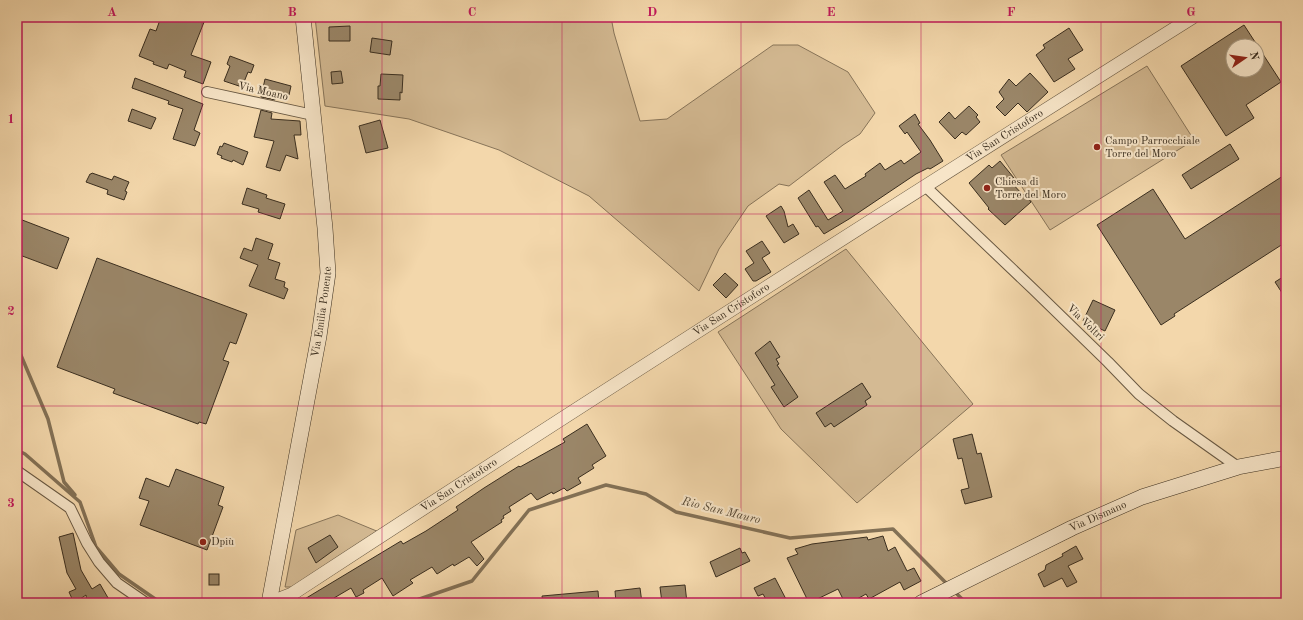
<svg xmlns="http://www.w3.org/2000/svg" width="1303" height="620" viewBox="0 0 1303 620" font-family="'Old Standard TT',serif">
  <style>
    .green { fill: #d4ba93; stroke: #877459 }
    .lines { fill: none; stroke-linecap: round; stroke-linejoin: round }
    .stream { stroke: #837156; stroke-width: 3.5 }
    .building { fill: #9a8668; stroke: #3a2e1f; fill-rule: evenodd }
    .minor-casing { stroke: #685842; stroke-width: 12 }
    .tertiary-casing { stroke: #685842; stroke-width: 14 }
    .secondary-casing { stroke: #3a2e1f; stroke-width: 16 }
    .minor { stroke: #f7e5c8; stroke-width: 10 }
    .tertiary { stroke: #f7e5c8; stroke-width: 13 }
    .secondary { stroke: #f7e5c8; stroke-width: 15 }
    .grid { fill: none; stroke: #c2185b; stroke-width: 1; stroke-opacity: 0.55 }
    .poi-dot { fill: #8f2418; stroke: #f7e5c8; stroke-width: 1.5 }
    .labels { text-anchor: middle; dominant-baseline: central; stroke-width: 4; stroke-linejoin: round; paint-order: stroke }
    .street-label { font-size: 11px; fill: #3a2e1f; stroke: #f7e5c8 }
    .poi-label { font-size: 11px; fill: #3a2e1f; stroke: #f7e5c8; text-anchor: start }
    .water-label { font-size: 12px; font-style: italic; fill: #584a36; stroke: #f7e5c8 }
    .neatline { fill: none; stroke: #c2185b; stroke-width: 1.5 }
    .grid-label { font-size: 13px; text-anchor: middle; font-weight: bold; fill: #c2185b }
  </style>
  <rect width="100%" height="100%" fill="#f3d7ab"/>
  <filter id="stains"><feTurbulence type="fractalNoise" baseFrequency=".005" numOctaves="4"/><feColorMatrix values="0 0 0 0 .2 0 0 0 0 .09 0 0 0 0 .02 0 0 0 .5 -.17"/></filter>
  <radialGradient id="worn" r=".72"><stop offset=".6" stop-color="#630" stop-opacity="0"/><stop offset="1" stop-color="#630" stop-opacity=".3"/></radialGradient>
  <g class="green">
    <path d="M315 17H611L614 33 640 121 667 119 773 45H798L848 72 875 113 860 134 843 145 789 186 779 184 748 206 719 249 699 291 589 196 499 150 409 119 325 106Z"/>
    <path d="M1147 66 1194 140 1050 230 1001 155Z"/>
    <path d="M846 249 973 404 857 503 781 429 718 332Z"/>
    <path d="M338 515 379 532 293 587H285L296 530Z"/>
  </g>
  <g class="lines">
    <g class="stream">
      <path d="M17 346 48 419 64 482 75 495"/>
      <path d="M17 450 25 454 80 502 96 547 119 574 161 603"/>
      <path d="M954 591 964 601 971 603"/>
      <path d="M408 603 472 581 529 510 606 485 646 494 676 512 790 538 893 529 948 585"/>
    </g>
  </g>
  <g class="building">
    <path d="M161 17H206L191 55 211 62 203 84 184 77 186 71 169 64 167 69 153 64 154 62 139 56 150 29 156 31Z"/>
    <path d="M1244 25 1281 82 1246 105 1254 118 1226 136 1181 66ZM1233 46H1257V70H1233Z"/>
    <path d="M350 26V41H329V27Z"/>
    <path d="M1069 28 1083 50 1068 59 1075 69 1054 82 1036 55 1045 48 1043 45Z"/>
    <path d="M372 38 392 41 390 55 370 52Z"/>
    <path d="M230 56 254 65 251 73 248 72 242 87 224 81 230 66 227 64Z"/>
    <path d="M341 71 343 83 332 84 331 72Z"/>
    <path d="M1030 73 1048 92 1027 112 1018 103 1005 116 996 107 1004 99 999 92 1009 79 1016 86Z"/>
    <path d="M381 74 403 75 402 93 400 92V100L378 99V86H380Z"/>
    <path d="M135 78 203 104 194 130 200 133 195 146 173 139 183 109 168 104 169 101 132 88Z"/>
    <path d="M265 79 291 86 289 95 277 92 275 100 261 97Z"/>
    <path d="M969 106 978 115 976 117 980 122 966 135 962 132 955 139 939 122 949 112 955 119Z"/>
    <path d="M132 109 156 118 151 129 128 121Z"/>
    <path d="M261 110 272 113 271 119 300 121 301 135H294L298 159 286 155 280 171 266 167 274 141 254 137Z"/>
    <path d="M915 114 920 123 918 124 930 140 943 161 930 169 928 168 916 174 849 219 824 234 818 226 816 227 798 198 809 190 828 220 843 211 824 182 835 175 845 189 866 176 865 174 880 163 885 170 901 160 904 164 921 152 907 132 905 134 899 126Z"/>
    <path d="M380 120 388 148 366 153 359 126Z"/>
    <path d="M224 143 248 152 243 165 233 160 232 162 221 158 222 156 217 154 220 146 222 147Z"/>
    <path d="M1230 144 1239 159 1191 189 1182 175Z"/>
    <path d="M1000 161 1014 178 1010 181 1023 195 1025 194 1031 202 1005 225 988 209 989 208 969 183 989 165 992 168Z"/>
    <path d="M92 173 112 180 114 176 129 182 125 191 127 192 124 200 107 194 108 190 86 182 90 174H91Z"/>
    <path d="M1286 174V242L1174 314 1175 316 1161 325 1097 225 1153 189 1185 239Z"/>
    <path d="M247 188 267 195 266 198 285 204 280 219 258 212 259 209 242 204Z"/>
    <path d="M781 206 784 211 788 227 793 224 799 234 784 243 766 216Z"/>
    <path d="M17 218 69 238 57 269 17 254Z"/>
    <path d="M256 238 273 244 268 259 280 263 275 279 285 282 284 287 288 289 284 299 249 286 258 265 240 258 244 248 252 251Z"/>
    <path d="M762 241 770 253 762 258 771 272 756 281H753L745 269 754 263 746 251Z"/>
    <path d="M97 258 247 314 236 344 230 342 223 360 229 362 206 424 199 422 198 424 113 393 115 389 57 367Z"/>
    <path d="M725 273 738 285 726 298 713 285Z"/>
    <path d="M1286 275V299L1275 282Z"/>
    <path d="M1093 300 1115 310 1105 331 1083 321Z"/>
    <path d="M770 341 780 357 776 359 779 364 777 365 798 397 784 407 771 387 775 385 755 353Z"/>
    <path d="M862 383 871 397 865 401 867 405 834 427 831 423 825 427 816 413Z"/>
    <path d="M587 424 606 456 592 465 594 468 578 478 581 483 567 491 564 488 553 494 552 492 537 500 531 493 509 507 511 511 503 516 504 518 501 520 502 522 471 542 484 559 477 566 469 557 454 566 453 564 437 574 432 567 410 580 413 583 393 596 382 578 363 590 364 593 356 597 351 588 334 598 336 600 330 603H298L401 541 403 544 426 531 458 510 456 507 484 488 519 466 520 467 565 442 563 439Z"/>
    <path d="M972 434 977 454 981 453 992 497 965 504 961 490 969 488 962 458 958 459 953 439Z"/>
    <path d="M176 469 224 487 218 505 223 507 207 550 140 525 149 501 139 498 146 478 169 487Z"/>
    <path d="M73 533 81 570 92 589 100 584 111 603H87L86 595 74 603 69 592 76 589 67 573 59 537Z"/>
    <path d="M330 535 338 547 316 563 308 548Z"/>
    <path d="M883 536 888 551 895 547 907 571 914 568 921 581 904 590 900 582 869 599 866 594 850 603H845L838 589 809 603 787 558 798 554 795 549 812 544 867 537 868 540Z"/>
    <path d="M1076 546 1083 559 1068 566 1077 582 1067 587 1062 578 1044 587 1038 574 1045 570 1046 565 1063 556 1062 554Z"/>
    <path d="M740 548 742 553 745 552 750 561 716 577 710 562Z"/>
    <rect x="209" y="574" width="10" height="11"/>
    <path d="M775 578 788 603H768L763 594 758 596 754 588Z"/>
    <path d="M685 585 687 603H662L660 587Z"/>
    <path d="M640 588 642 603H616L615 591Z"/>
    <path d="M598 591 599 603H543L542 596Z"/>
  </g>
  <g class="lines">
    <g class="minor-casing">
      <g id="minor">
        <path d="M207 92 313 115"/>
        <path d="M925 186 1033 289 1108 362 1139 394 1173 421 1238 467"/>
        <path d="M17 471 70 508 87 543 99 562 117 583 146 603"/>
      </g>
    </g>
    <g class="tertiary-casing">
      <g id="tertiary">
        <path id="s1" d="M269 603 292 594C590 399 891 207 1193 17"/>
      </g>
    </g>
    <g class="secondary-casing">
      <g id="secondary">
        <path id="s2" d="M269 603 319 336 328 273 325 228 303 17"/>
        <path id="s3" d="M921 603 1072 528 1142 497 1238 467 1286 458"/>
      </g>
    </g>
    <use href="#minor" class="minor"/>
    <use href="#tertiary" class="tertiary"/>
    <use href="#secondary" class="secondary"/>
  </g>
  <path class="grid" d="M202 17V603M382 17V603M562 17V603M741 17V603M921 17V603M1101 17V603M17 214H1286M17 406H1286"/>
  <g class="poi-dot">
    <circle cx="1097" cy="147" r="4"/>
    <circle cx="987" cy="188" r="4"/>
    <circle cx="203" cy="542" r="4"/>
  </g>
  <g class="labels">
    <g class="street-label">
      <text transform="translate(263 92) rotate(13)">Via Moano</text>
      <text stroke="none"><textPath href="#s1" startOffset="872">Via San Cristoforo</textPath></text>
      <text stroke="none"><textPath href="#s1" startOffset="548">Via San Cristoforo</textPath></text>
      <text stroke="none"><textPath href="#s2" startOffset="296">Via Emilia Ponente</textPath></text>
      <text transform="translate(1085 323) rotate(44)">Via Voltri</text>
      <text stroke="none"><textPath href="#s1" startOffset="224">Via San Cristoforo</textPath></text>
      <text stroke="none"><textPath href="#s3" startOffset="197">Via Dismano</textPath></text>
    </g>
    <g class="poi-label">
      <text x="1105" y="141">Campo Parrocchiale<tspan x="1105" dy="13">Torre del Moro</tspan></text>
      <text x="995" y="182">Chiesa di<tspan x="995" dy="13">Torre del Moro</tspan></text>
      <text x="211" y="542">Dpiù</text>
    </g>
    <g class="water-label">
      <text transform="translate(721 511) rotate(14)">Rio San Mauro</text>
    </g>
  </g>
  <rect width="1303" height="620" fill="none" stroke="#f3d7ab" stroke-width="44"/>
  <g transform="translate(1245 58) rotate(77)"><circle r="19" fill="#f7e5c8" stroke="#ab9c84"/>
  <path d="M0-3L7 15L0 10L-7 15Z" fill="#8f2418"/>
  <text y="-6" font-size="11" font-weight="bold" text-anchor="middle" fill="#3a2e1f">N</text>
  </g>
  <rect x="22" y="22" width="1259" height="576" class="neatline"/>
  <g class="grid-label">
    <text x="112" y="16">A</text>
    <text x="292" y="16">B</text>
    <text x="472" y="16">C</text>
    <text x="652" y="16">D</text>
    <text x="831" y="16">E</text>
    <text x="1011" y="16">F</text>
    <text x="1191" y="16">G</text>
    <text x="11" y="123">1</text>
    <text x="11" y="315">2</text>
    <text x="11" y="507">3</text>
  </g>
  <rect width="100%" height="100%" filter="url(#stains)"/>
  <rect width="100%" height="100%" fill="url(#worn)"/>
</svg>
